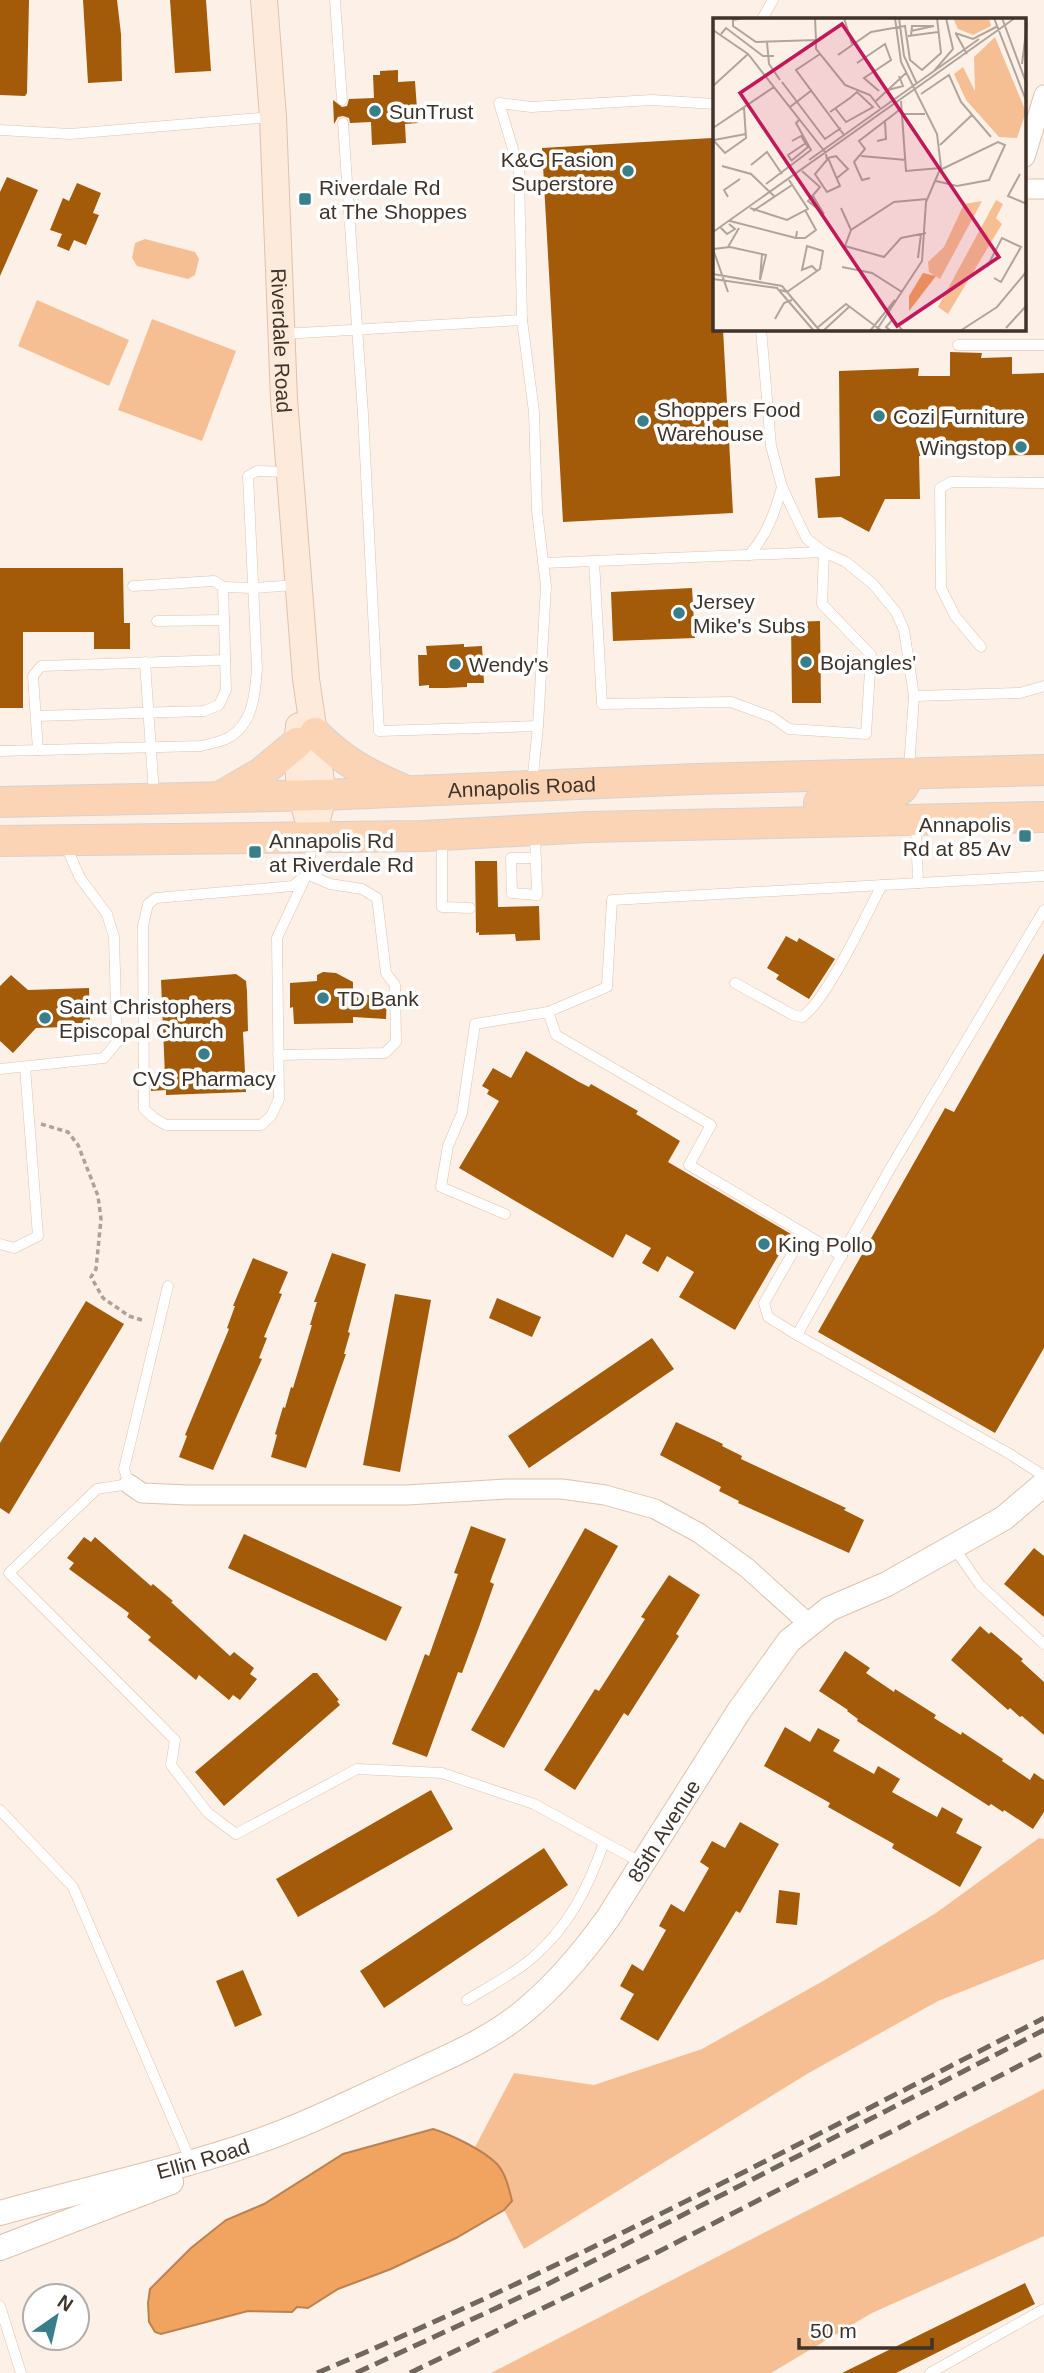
<svg xmlns="http://www.w3.org/2000/svg" width="1044" height="2373" viewBox="0 0 1044 2373" font-family="Arial,sans-serif">
  <style>
    .green { fill: #f6bf93 }
    .water { fill: #f1a360; stroke: #bc8150; stroke-width: 2 }
    .building { fill: #a35b09 }
    .lines { fill: none; stroke-linecap: round; stroke-linejoin: round }
    .service-casing { stroke: #dfc2ac; stroke-width: 11 }
    .minor-casing { stroke: #dfc2ac; stroke-width: 21 }
    .tertiary-casing { stroke: #dfc2ac; stroke-width: 26 }
    .secondary-casing { stroke: #dfc2ac; stroke-width: 28 }
    .primary-casing { stroke: #d5d2d0; stroke-width: 32 }
    .path { stroke: #aea298; stroke-width: 3.5; stroke-dasharray: 5 3.5; stroke-linecap: butt }
    .service { stroke: #fff; stroke-width: 10 }
    .minor { stroke: #fff; stroke-width: 19 }
    .tertiary { stroke: #fff; stroke-width: 24 }
    .secondary { stroke: #fdeada; stroke-width: 26 }
    .primary { stroke: #fbd4b5; stroke-width: 30 }
    .rail { stroke: #72665d; stroke-width: 5; stroke-dasharray: 14 7; stroke-linecap: butt }
    .poi-dot { fill: #397f8b; stroke: #fff; stroke-width: 2.5 }
    .labels { text-anchor: middle; dominant-baseline: central; stroke-width: 7; stroke-linejoin: round; paint-order: stroke }
    .poi-label { font-size: 21px; fill: #3f332a; stroke: #fff; text-anchor: start }
    .street-label { font-size: 21px; fill: #3f332a; stroke: #fff }
    .inset-road { fill: none; stroke: #b1a59b; stroke-width: 2 }
    .view { fill: #c2185b; fill-opacity: 0.15; stroke: #c2185b; stroke-width: 3.5 }
    .inset-edge { fill: none; stroke: #3f332a; stroke-width: 3.5 }
  </style>
  <rect width="100%" height="100%" fill="#fdf1e7"/>
  <g class="green">
    <path d="M145 239 195 252 199 259 195 275 188 279 137 266 132 258 135 243Z"/>
    <path d="M37 300 129 340 109 386 18 346Z"/>
    <path d="M152 319 236 351 202 441 118 410Z"/>
    <path d="M1039 1838 1044 1839V1959L938 2001 807 2074 524 2249 504 2210 511 2201 498 2165 474 2149 514 2073 594 2085 702 2049 823 1981 936 1913Z"/>
    <path d="M1044 2089V2236L872 2313 771 2373H491Z"/>
  </g>
  <path class="water" d="M433 2129C452 2135 483 2150 497 2164 506 2174 509 2189 512 2201L504 2210 456 2238 391 2269 338 2289 308 2308 297 2307 292 2312 248 2311 161 2334 155 2332 149 2322 148 2303 150 2289 191 2248 226 2220 264 2204 343 2154Z"/>
  <g class="building">
    <path d="M0 0H29L27 93 25 96 0 95Z"/>
    <path d="M83 0H117L121 34 122 81 88 83Z"/>
    <path d="M170 0H206L211 71 175 73Z"/>
    <path d="M398 70V82L415 81 418 123 405 124 406 143 372 145 371 122 350 123 349 118 343 116 338 117 334 124 333 100 342 107 347 106 349 99 374 98 373 75H380V71Z"/>
    <path d="M712 138 715 195V329H723L733 513 563 522 542 148Z"/>
    <path d="M7 177 38 190 0 276V192Z"/>
    <path d="M77 183 101 193 93 213 99 215 86 245 74 240 69 251 57 246 62 234 50 230 63 198 69 201Z"/>
    <path d="M950 352 982 353 981 358 1012 357V374L1044 373V455L919 456 920 499H885L869 532 841 517 818 518 815 478 840 476 839 371 919 368 918 376H950Z"/>
    <path d="M0 568H123L124 623H130V649H94V632H23V708H0Z"/>
    <path d="M692 588 695 638 613 641 611 592Z"/>
    <path d="M820 621 821 703H792L791 622Z"/>
    <path d="M464 644V647L482 646 484 683H467V687L446 688H429V685L419 686 418 655H427L426 646Z"/>
    <path d="M475 861H497L498 907 539 906 540 940 516 941 515 934 479 935V932L476 933Z"/>
    <path d="M786 936 797 942 799 938 835 959 809 999 776 979 779 975 767 968Z"/>
    <path d="M1044 953V1348L995 1433 818 1332 945 1108 954 1112Z"/>
    <path d="M323 972 336 973 353 982V995H387L386 1019 353 1017V1023L294 1024 293 1007 290 1008V983L317 981V975Z"/>
    <path d="M236 974 246 981 247 991 248 1031 243 1032 246 1092 166 1095V1090L151 1091V1077L165 1076 161 980Z"/>
    <path d="M11 975 28 990 89 988 90 1023H65V1027L36 1028 13 1053 0 1041V986Z"/>
    <path d="M526 1051 579 1082 589 1087 591 1084 638 1111 636 1114 680 1141 668 1162 791 1234 735 1330 679 1297 694 1272 667 1256 658 1272 642 1263 651 1248 626 1234 613 1258 459 1168 499 1101 487 1094 489 1090 482 1086 493 1068 511 1078Z"/>
    <path d="M332 1253 366 1264 348 1332 350 1333 344 1354H346L306 1468 271 1457 277 1435 275 1434 283 1407 285 1408 291 1387 293 1388 312 1325H310L317 1302H314Z"/>
    <path d="M253 1258 288 1272 279 1293 282 1294 264 1337 267 1338 259 1358 262 1359 213 1470 179 1457 187 1436 185 1435 229 1329 227 1328 235 1306H233Z"/>
    <path d="M395 1294 431 1300 400 1472 363 1465Z"/>
    <path d="M497 1298 541 1317 532 1337 489 1318Z"/>
    <path d="M86 1301 124 1324 9 1514 0 1508V1443Z"/>
    <path d="M652 1338 674 1369 529 1468 508 1436Z"/>
    <path d="M676 1422 723 1444 722 1446 742 1456 741 1459 846 1508 844 1510 864 1520 849 1553 738 1503 739 1501 719 1491 721 1487 660 1455Z"/>
    <path d="M471 1526 506 1539 490 1582 494 1584 479 1627 462 1673 458 1672 427 1757 392 1744 425 1654 429 1656 435 1639 458 1574 454 1573Z"/>
    <path d="M585 1528 618 1546 504 1748 471 1730Z"/>
    <path d="M244 1534 402 1607 386 1641 228 1568Z"/>
    <path d="M84 1537 91 1542 95 1537 151 1586 153 1584 173 1601 171 1602 230 1656 234 1652 254 1668 250 1674 257 1679 240 1700 233 1695 229 1700 199 1675 196 1680 148 1640 151 1637 127 1617 129 1613 69 1569 74 1563 67 1558Z"/>
    <path d="M1034 1548 1044 1556V1617L1004 1584Z"/>
    <path d="M669 1575 700 1595 676 1634 679 1636 628 1716 624 1713 575 1790 544 1770 595 1689 599 1691 645 1619 641 1617Z"/>
    <path d="M980 1626 989 1634 991 1632 1023 1659 1021 1661 1044 1682V1735L1022 1716 1020 1717 1010 1708 1008 1710 951 1660Z"/>
    <path d="M845 1651 870 1668 866 1673 894 1692 895 1689 936 1715 934 1718 961 1735 962 1732 1003 1759 1002 1761 1030 1780 1034 1773 1044 1780V1812L1033 1829 1004 1810 1003 1812 991 1804 989 1806 920 1762 857 1721 858 1719 847 1711 848 1710 819 1691Z"/>
    <path d="M313 1673H317L339 1700 337 1701 340 1705 224 1806 195 1772Z"/>
    <path d="M785 1727 810 1742 818 1728 840 1740 833 1751 874 1774 878 1766 900 1779 892 1792 937 1817 942 1807 963 1819 956 1833 982 1847 960 1887 892 1848 894 1844 828 1807 830 1803 764 1766Z"/>
    <path d="M431 1790 453 1829 298 1917 276 1879Z"/>
    <path d="M740 1822 779 1844 740 1913 736 1911 658 2041 620 2019 634 1994 620 1986 632 1964 643 1971 666 1930 659 1926 671 1904 684 1912 709 1868 700 1862 712 1841 725 1848Z"/>
    <path d="M544 1848 568 1885 384 2008 360 1971Z"/>
    <path d="M779 1890 800 1893 797 1925 776 1923Z"/>
    <path d="M243 1970 262 2015 235 2027 216 1981Z"/>
    <path d="M1025 2283 1035 2304 896 2373H842Z"/>
  </g>
  <g class="lines">
    <g class="service-casing">
      <g id="service">
        <path d="M335 0 342 100"/>
        <path d="M762 19 773 0"/>
        <path d="M343 123 363 414 379 731 538 726"/>
        <path d="M0 130 70 134 272 117"/>
        <path d="M761 329 771 446 782 487 799 523 807 539 824 552 846 562 873 584 896 612 904 630 914 696 909 769"/>
        <path d="M282 334 522 320"/>
        <path d="M958 345H1044"/>
        <path d="M749 555C767 535 775 512 782 487"/>
        <path d="M544 563 824 552 822 604 871 655 866 734 789 729 772 717 731 702 602 704 594 561"/>
        <path d="M223 587 253 588 296 585"/>
        <path d="M157 621 224 620"/>
        <path d="M981 647 955 616 941 588 940 488 951 482 1044 483"/>
        <path d="M145 662 154 794"/>
        <path d="M914 696 1020 693 1044 686"/>
        <path d="M36 716 204 711 219 705 226 690 223 587 214 581 133 586"/>
        <path d="M38 750 33 676 41 666 225 660"/>
        <path d="M0 751 201 746C209 744 220 742 228 738 253 724 255 695 257 669L248 476 257 471 289 472"/>
        <path d="M532 784 538 726 546 586 537 511 534 412 522 320 519 169 499 103 531 107 652 100 715 104"/>
        <path d="M916 825 918 883"/>
        <path d="M535 834 537 895 512 893 511 858H536"/>
        <path d="M442 839V907L470 908"/>
        <path d="M1044 910 891 1167 797 1335 1008 1453 1044 1476"/>
        <path d="M735 983 793 1015 802 1017C827 1000 866 915 882 885"/>
        <path d="M548 1012 556 1035 711 1125 689 1165 842 1256"/>
        <path d="M278 1055 385 1053 396 1042 395 985 386 973 377 898 362 889 330 884 307 874 277 938 279 1099 271 1116 261 1125H166L154 1118 144 1109 143 926 148 904 156 898 293 886 307 874 313 840"/>
        <path d="M0 1069 104 1058 117 1042 114 937 107 914 80 878 65 844"/>
        <path d="M505 1214 441 1187 448 1146 462 1113 475 1024 548 1012 607 987 612 900 1044 876"/>
        <path d="M0 1244 14 1248 38 1236 25 1067"/>
        <path d="M168 1286 124 1469 129 1484 97 1489 9 1573 175 1740 171 1765 208 1813 236 1834 357 1769 442 1773 534 1804 642 1863"/>
        <path d="M797 1335 768 1317 764 1303 804 1233"/>
        <path d="M954 1548 980 1585 1044 1644"/>
        <path d="M0 1810 73 1887 191 2162"/>
        <path d="M467 2000C488 1987 512 1975 531 1959 568 1928 589 1887 604 1842"/>
        <path d="M0 2306 21 2373"/>
        <path d="M930 2373 1044 2309"/>
      </g>
    </g>
    <g class="minor-casing">
      <g id="minor">
        <path d="M1025 157 1044 95"/>
        <path d="M1025 189H1044"/>
        <path d="M129 1484 142 1493 188 1495H407L506 1489H562L605 1495 655 1509 699 1533 747 1568 809 1624"/>
      </g>
    </g>
    <g class="tertiary-casing">
      <g id="tertiary">
        <path id="s1" d="M0 2213C85 2189 172 2171 256 2142 308 2124 357 2099 407 2076 447 2057 488 2041 523 2012 556 1985 583 1953 608 1918L739 1711 789 1641 829 1609 887 1584 1004 1518 1044 1484"/>
        <path d="M0 2248 171 2182"/>
      </g>
    </g>
    <g class="secondary-casing">
      <g id="secondary">
        <path id="s2" d="M264 0 273 117 284 399 306 679 323 795 313 837"/>
        <path d="M299 726C295 756 299 787 307 816"/>
      </g>
    </g>
    <g class="primary-casing">
      <g id="primary">
        <path d="M315 733C344 762 365 773 402 789"/>
        <path d="M223 795 261 773 297 743"/>
        <path id="s3" d="M0 802 323 795 696 779 1044 770"/>
        <path d="M819 803C841 801 885 804 902 788 905 785 907 778 909 773"/>
        <path d="M0 841 423 836 588 827 1044 817"/>
      </g>
    </g>
    <path class="path" d="M41 1124 68 1132 78 1145 98 1196 101 1219 96 1269 91 1277 103 1298 129 1316 145 1321"/>
    <use href="#service" class="service"/>
    <use href="#minor" class="minor"/>
    <use href="#tertiary" class="tertiary"/>
    <use href="#secondary" class="secondary"/>
    <use href="#primary" class="primary"/>
    <g class="rail">
      <path d="M317 2373C566 2268 804 2141 1044 2018"/>
      <path d="M356 2373 544 2286 1044 2030"/>
      <path d="M410 2373 652 2255 1044 2053"/>
    </g>
  </g>
  <g class="poi-dot">
    <circle cx="375" cy="111" r="7"/>
    <circle cx="628" cy="171" r="7"/>
    <rect x="298" y="192" width="14" height="14" rx="3.5"/>
    <circle cx="879" cy="416" r="7"/>
    <circle cx="643" cy="421" r="7"/>
    <circle cx="1021" cy="447" r="7"/>
    <circle cx="679" cy="613" r="7"/>
    <circle cx="806" cy="662" r="7"/>
    <circle cx="455" cy="664" r="7"/>
    <rect x="1018" y="829" width="14" height="14" rx="3.5"/>
    <rect x="248" y="845" width="14" height="14" rx="3.5"/>
    <circle cx="323" cy="998" r="7"/>
    <circle cx="45" cy="1018" r="7"/>
    <circle cx="204" cy="1054" r="7"/>
    <circle cx="764" cy="1244" r="7"/>
  </g>
  <g class="labels">
    <g class="poi-label">
      <text x="389" y="111">SunTrust</text>
      <text x="614" y="159" text-anchor="end">K&amp;G Fasion<tspan x="614" dy="24">Superstore</tspan></text>
      <text x="319" y="187">Riverdale Rd<tspan x="319" dy="24">at The Shoppes</tspan></text>
      <text x="657" y="409">Shoppers Food<tspan x="657" dy="24">Warehouse</tspan></text>
      <text x="893" y="416">Cozi Furniture</text>
      <text x="1007" y="447" text-anchor="end">Wingstop</text>
      <text x="693" y="601">Jersey<tspan x="693" dy="24">Mike's Subs</tspan></text>
      <text x="820" y="662">Bojangles'</text>
      <text x="469" y="664">Wendy's</text>
      <text x="1011" y="824" text-anchor="end">Annapolis<tspan x="1011" dy="24">Rd at 85 Av</tspan></text>
      <text x="269" y="840">Annapolis Rd<tspan x="269" dy="24">at Riverdale Rd</tspan></text>
      <text x="337" y="998">TD Bank</text>
      <text x="59" y="1006">Saint Christophers<tspan x="59" dy="24">Episcopal Church</tspan></text>
      <text x="204" y="1078" text-anchor="middle">CVS Pharmacy</text>
      <text x="778" y="1244">King Pollo</text>
    </g>
    <g class="street-label">
      <text stroke="none"><textPath href="#s2" startOffset="341">Riverdale Road</textPath></text>
      <text stroke="none"><textPath href="#s3" startOffset="522">Annapolis Road</textPath></text>
      <text stroke="none"><textPath href="#s1" startOffset="794">85th Avenue</textPath></text>
      <text stroke="none"><textPath href="#s1" startOffset="210">Ellin Road</textPath></text>
    </g>
  </g>
  <g transform="translate(713 18)">
    <rect width="313" height="313" fill="#fdf1e7"/>
    <path d="M240 0H276L278 8 260 17 245 11ZM282 19 313 94 304 120 286 119 253 82 241 56 250 49 262 73 261 39ZM283 182 290 186 283 200 289 206 235 296 225 289ZM269 183 227 261 216 254 215 244 231 229 251 186Z" fill="#f6bf93"/>
    <path d="M210 255 223 258 196 293V278Z" fill="#f1a360"/>
    <path class="inset-road" d="M31 0 20 2V8L43 24 103 22V31L132 67 157 77 167 90M102 0 103 22M131 0 139 26M186 0 191 38 204 66M281 0 314 85M289 0 314 67M0 12 35 36 112 134M242 15 260 21 285 8M8 16 13 10 50 38H61M243 16 254 36M195 18 225 14M198 18 199 8H221L198 13M54 24 56 46 67 62M107 36 83 52 131 117M125 37 158 14 192 8 197 42 209 52 228 35 224 0M144 45 172 26 178 42 151 60 166 73M309 46 314 5M221 53 240 31 233 0M69 64 112 121 128 110M0 68 35 36M175 72 190 68 186 58M208 76 236 57 248 84 278 119M163 83 193 55M188 83 193 153 228 150M77 89 99 72M117 94 137 80 144 74 160 89 133 104 122 90M190 96H212M0 110 61 69M0 122 12 135 33 120 31 90M1 122 33 116M164 123 173 121 172 104M227 127 259 97M113 136 114 142 102 156 114 174 127 168 115 140 123 138 135 151 124 160M148 138 193 142M78 142 75 137 93 125M96 142 266 21M78 143 95 129 88 118 79 123M38 147 54 134 69 156M9 148 38 156 62 179M89 153 107 169 95 183 111 196 100 178M307 156 295 178 314 186M157 160 149 162 141 144 152 131 146 123 189 90M223 163 244 168 276 162 292 127 285 124 227 152M53 166 98 132 83 105 86 102M15 179 11 172 27 161M37 190 74 202 95 191 76 162M128 190 138 212M40 193 79 167M17 203 83 220M7 209 14 216 22 211 16 206M84 213 83 220H92L103 212 92 192M0 214 302 0M213 215 188 220 171 239 132 228 138 212 181 184 214 181M15 229 26 210M0 231 17 229 53 237 47 262M0 231 15 274M205 240 208 216M129 249 159 255 189 274M274 249 289 220 308 229 288 264 281 260M0 256 69 268 107 313M0 261 64 270 101 313M47 261 49 236M67 272 74 274 107 251 110 233 94 228 89 252 99 248 104 253M62 301 71 285 79 282M104 310 133 286 169 313M293 310 314 287M110 313 137 288M157 313 182 282M163 313 209 243 213 184 228 149 224 116 188 44 182 0M178 313 173 309 180 301 190 313M247 313 284 289 314 253"/>
    <path class="view" d="M129 6 286 239 184 308 27 75Z"/>
    <rect width="313" height="313" class="inset-edge"/>
  </g>
  <g transform="translate(56 2317) rotate(34)"><circle r="33" fill="#ffffff" stroke="#b2adaa" stroke-width="2"/>
  <path d="M0-5L12 26L0 18L-12 26Z" fill="#397f8b"/>
  <text y="-10" font-size="19" font-weight="bold" text-anchor="middle" fill="#3f332a">N</text>
  </g>
  <path d="M799 2338v10h133v-10" fill="none" stroke="#3f332a" stroke-width="3.5"/>
  <text x="810" y="2338" font-size="21" fill="#3f332a" stroke="#ffffff" stroke-width="5" paint-order="stroke">50 m</text>
</svg>
